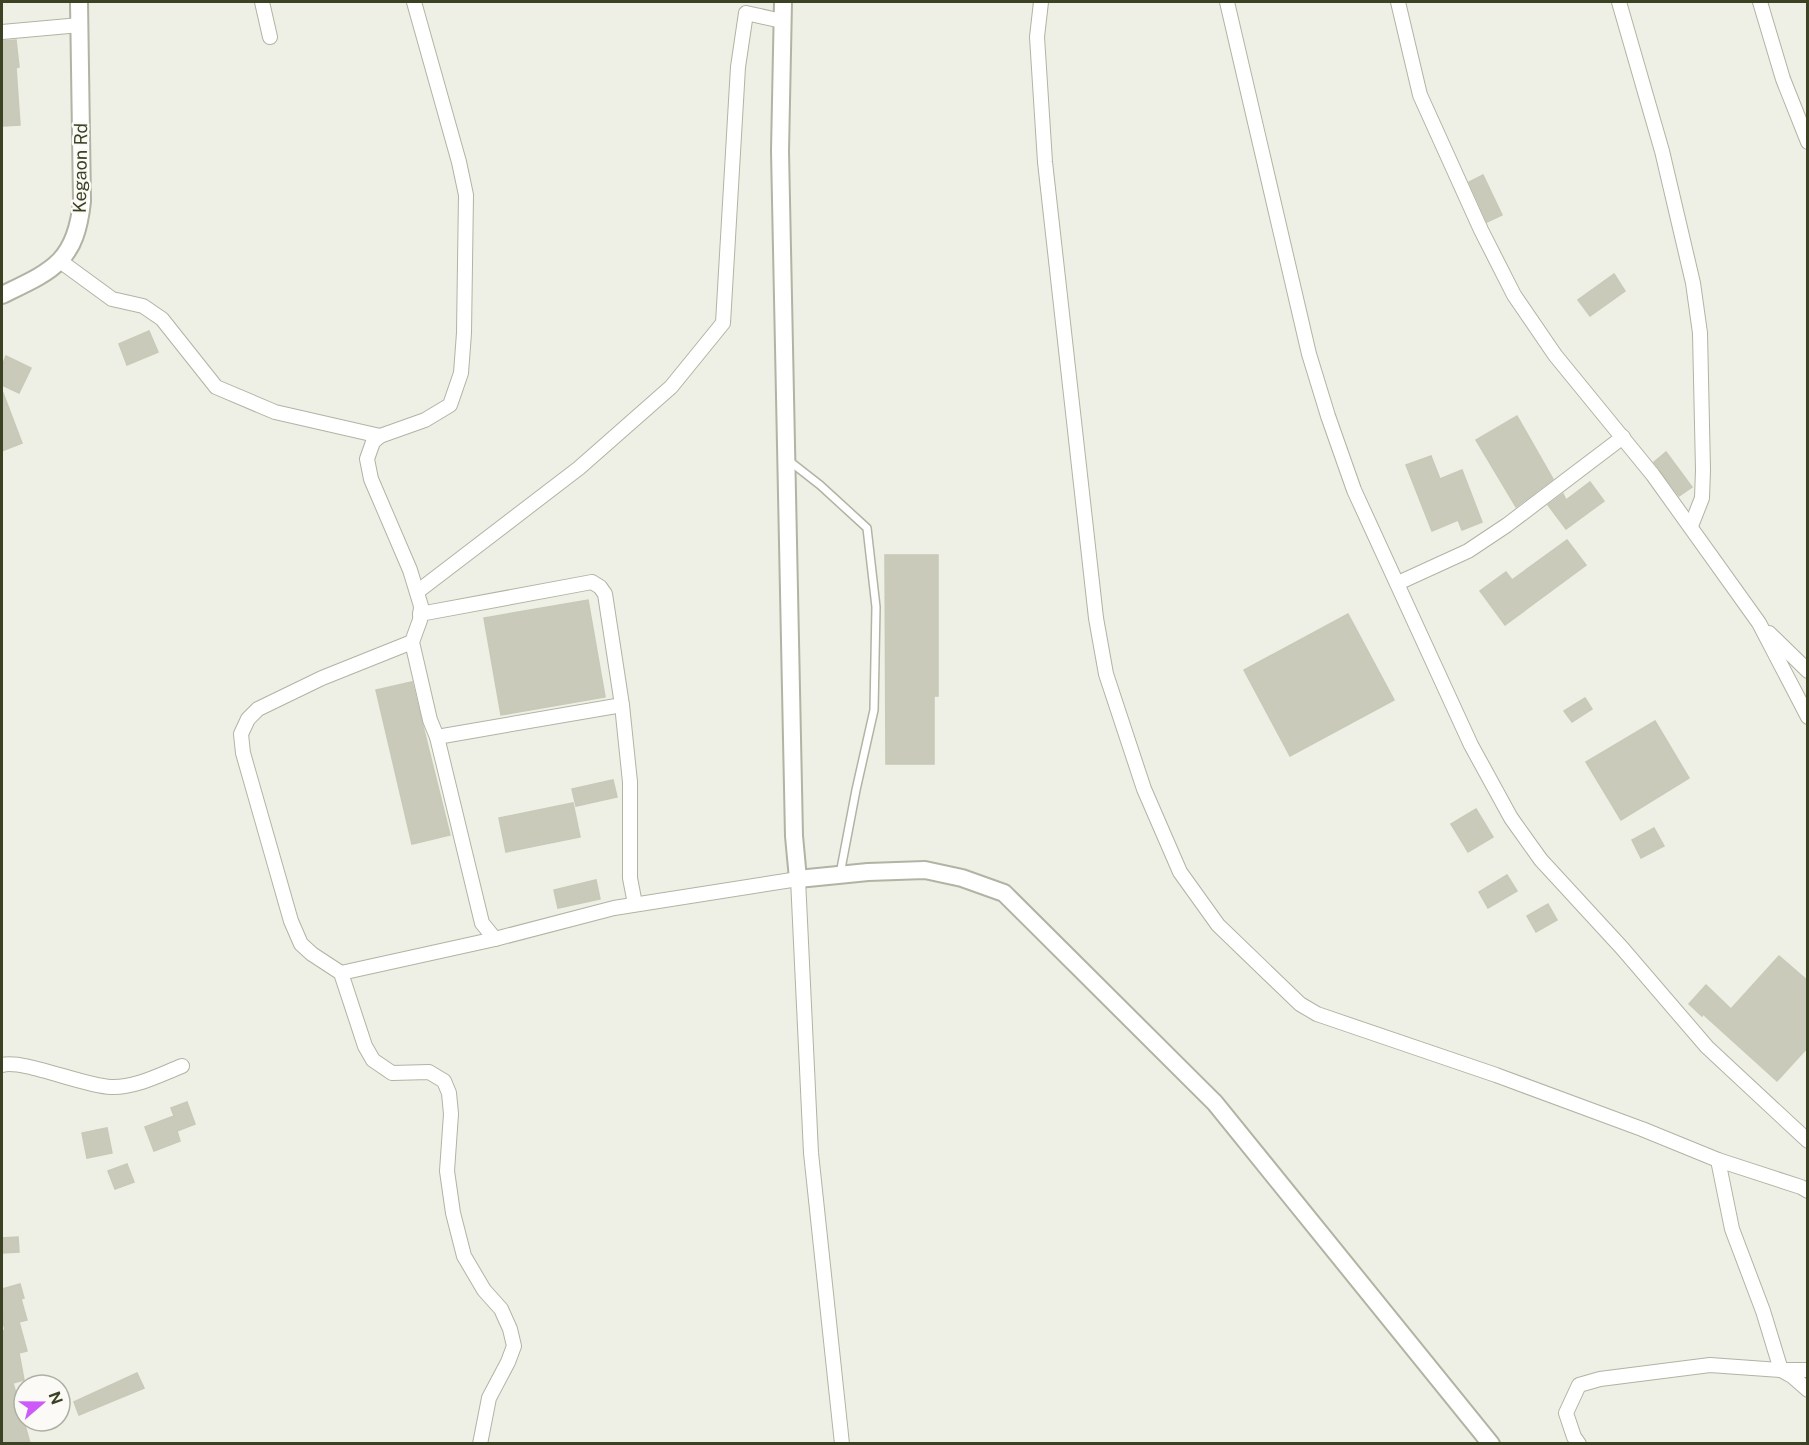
<svg xmlns="http://www.w3.org/2000/svg" width="1809" height="1445" viewBox="0 0 1809 1445" font-family="'Public Sans',sans-serif">
  <style>
    .building { fill: #c9caba; stroke: #c8c9b7; stroke-width: 1.5 }
    .lines { fill: none; stroke-linecap: round; stroke-linejoin: round }
    .service-casing { stroke: #b1b4a3; stroke-width: 10 }
    .minor-casing { stroke: #b1b4a3; stroke-width: 16 }
    .tertiary-casing { stroke: #b1b4a3; stroke-width: 20 }
    .service { stroke: #fff; stroke-width: 7 }
    .minor { stroke: #fff; stroke-width: 14 }
    .tertiary { stroke: #fff; stroke-width: 16 }
    .labels { text-anchor: middle; dominant-baseline: central; stroke-width: 4.5; stroke-linejoin: round; paint-order: stroke }
    .street-label { font-size: 18px; fill: #3b4223; stroke: #fbfaf6 }
  </style>
  <rect width="100%" height="100%" fill="#eeefe5"/>
  <g class="building">
    <path d="M16 40 19 67 16 68 20 125 2 126V41Z"/>
    <path d="M1483 175 1502 215 1487 222 1469 182Z"/>
    <path d="M1614 274 1625 291 1590 316 1578 300Z"/>
    <path d="M149 331 158 352 127 365 119 344Z"/>
    <path d="M6 356 31 368 19 393 2 385V366Z"/>
    <path d="M3 393 22 443 2 451V394Z"/>
    <path d="M1517 416 1553 479 1516 507 1476 440Z"/>
    <path d="M1666 452 1692 487 1679 496 1654 462Z"/>
    <path d="M1431 456 1440 479 1462 470 1482 522 1462 530 1458 520 1432 531 1406 465Z"/>
    <path d="M1590 482 1604 501 1566 529 1548 505 1563 494 1566 500Z"/>
    <path d="M1567 540 1586 565 1505 625 1480 591 1506 572 1512 580Z"/>
    <path d="M885 555H938V696H934V764H886Z"/>
    <path d="M588 600 605 697 501 715 484 618Z"/>
    <path d="M1348 614 1394 700 1290 756 1244 670Z"/>
    <path d="M412 682 450 835 412 844 376 690Z"/>
    <path d="M1585 698 1592 709 1572 722 1564 711Z"/>
    <path d="M1655 721 1689 778 1621 820 1586 762Z"/>
    <path d="M613 780 617 797 576 806 572 789Z"/>
    <path d="M573 803 580 837 506 852 499 818Z"/>
    <path d="M1476 809 1493 837 1468 852 1451 824Z"/>
    <path d="M1654 828 1664 846 1641 858 1632 840Z"/>
    <path d="M1507 875 1517 891 1488 908 1479 892Z"/>
    <path d="M596 880 600 899 558 908 554 890Z"/>
    <path d="M1548 904 1557 920 1536 932 1527 916Z"/>
    <path d="M1779 956 1808 981V1047L1777 1081 1703 1014 1702 1016 1689 1004 1706 985 1731 1009Z"/>
    <path d="M187 1102 195 1124 177 1131 180 1141 154 1151 145 1127 174 1116 171 1108Z"/>
    <path d="M107 1128 112 1153 87 1158 82 1133Z"/>
    <path d="M127 1164 134 1182 115 1189 108 1171Z"/>
    <path d="M18 1237 19 1252 2 1253V1238Z"/>
    <path d="M20 1284 24 1298 21 1299 27 1320 19 1322 27 1351 19 1353 24 1380 13 1383 30 1443H2V1331L5 1330 2 1317V1289Z"/>
    <path d="M137 1373 144 1388 79 1415 74 1402Z"/>
  </g>
  <g class="lines">
    <g class="service-casing">
      <path id="service" d="M788 460 820 485 867 528 876 607 874 710 856 790 840 874"/>
    </g>
    <g class="minor-casing">
      <g id="minor">
        <path d="M262 2 270 37"/>
        <path d="M414 2 459 162 466 195 464 333 461 373 450 405 425 420 380 436 373 442 367 459 371 479 410 570 421 606 420 620 412 642 430 720 437 737 482 923 495 939 614 908 798 879 811 1153 842 1444"/>
        <path d="M1041 2 1037 37 1045 162 1096 618 1106 674 1144 789 1180 872 1218 925 1300 1004 1317 1014 1496 1075 1642 1129 1718 1160 1801 1187 1808 1191"/>
        <path d="M1227 2 1309 354 1328 416 1354 490 1471 745 1511 818 1541 860 1622 948 1707 1047 1808 1141"/>
        <path d="M1398 2 1420 95 1481 230 1514 295 1555 355 1653 475 1759 623 1808 717"/>
        <path d="M1619 2 1662 151 1693 283 1700 333 1703 470 1702 498 1691 526"/>
        <path d="M1760 2 1783 79 1808 142"/>
        <path d="M2 32 80 25"/>
        <path d="M60 261 112 299 143 306 162 319 216 387 275 412 380 436"/>
        <path d="M1398 583 1468 551 1507 525 1623 437"/>
        <path d="M417 592 579 468 671 387 723 323 738 67 746 13 782 21"/>
        <path d="M420 614 592 582 600 587 605 594 622 705 630 782V878L635 904"/>
        <path d="M1769 633 1808 671"/>
        <path d="M412 642 322 678 258 709 248 719 241 734 243 753 291 921 301 944 312 954 341 973 365 1046 373 1060 392 1073 429 1072 444 1081 449 1093 451 1114 447 1171 453 1213 464 1256 484 1290 501 1309 510 1329 514 1346 508 1362 489 1398 480 1444"/>
        <path d="M437 737 622 705"/>
        <path d="M341 973 495 939"/>
        <path d="M2 1065C23 1059 83 1086 111 1087 135 1088 159 1075 182 1066"/>
        <path d="M1718 1160 1732 1229 1763 1311 1781 1370H1808"/>
        <path d="M1579 1444 1574 1437 1566 1413 1579 1385 1600 1379 1710 1365 1781 1370 1792 1376 1808 1390"/>
      </g>
    </g>
    <g class="tertiary-casing">
      <g id="tertiary">
        <path d="M783 2 780 151 794 836 798 879 868 872 925 870 962 878 1004 893 1215 1103 1491 1444"/>
        <path d="M2 295C52 271 76 262 82 201L79 2"/>
      </g>
    </g>
    <use href="#service" class="service"/>
    <use href="#minor" class="minor"/>
    <use href="#tertiary" class="tertiary"/>
  </g>
  <g class="labels">
    <g class="street-label">
      <text transform="translate(80 168) rotate(-89)">Kegaon Rd</text>
    </g>
  </g>
  <rect width="1809" height="1445" fill="none" stroke="#3b4223" stroke-width="6"/>
  <g transform="translate(42 1403) rotate(70)"><circle r="28" fill="#fbfaf6" stroke="#aeb0a2" stroke-width="1.5"/>
  <path d="M0-4.5L10 22L0 15L-10 22Z" fill="#cc59f8"/>
  <text y="-9" font-size="16" font-weight="bold" text-anchor="middle" fill="#3b4223">N</text>
  </g>
</svg>
